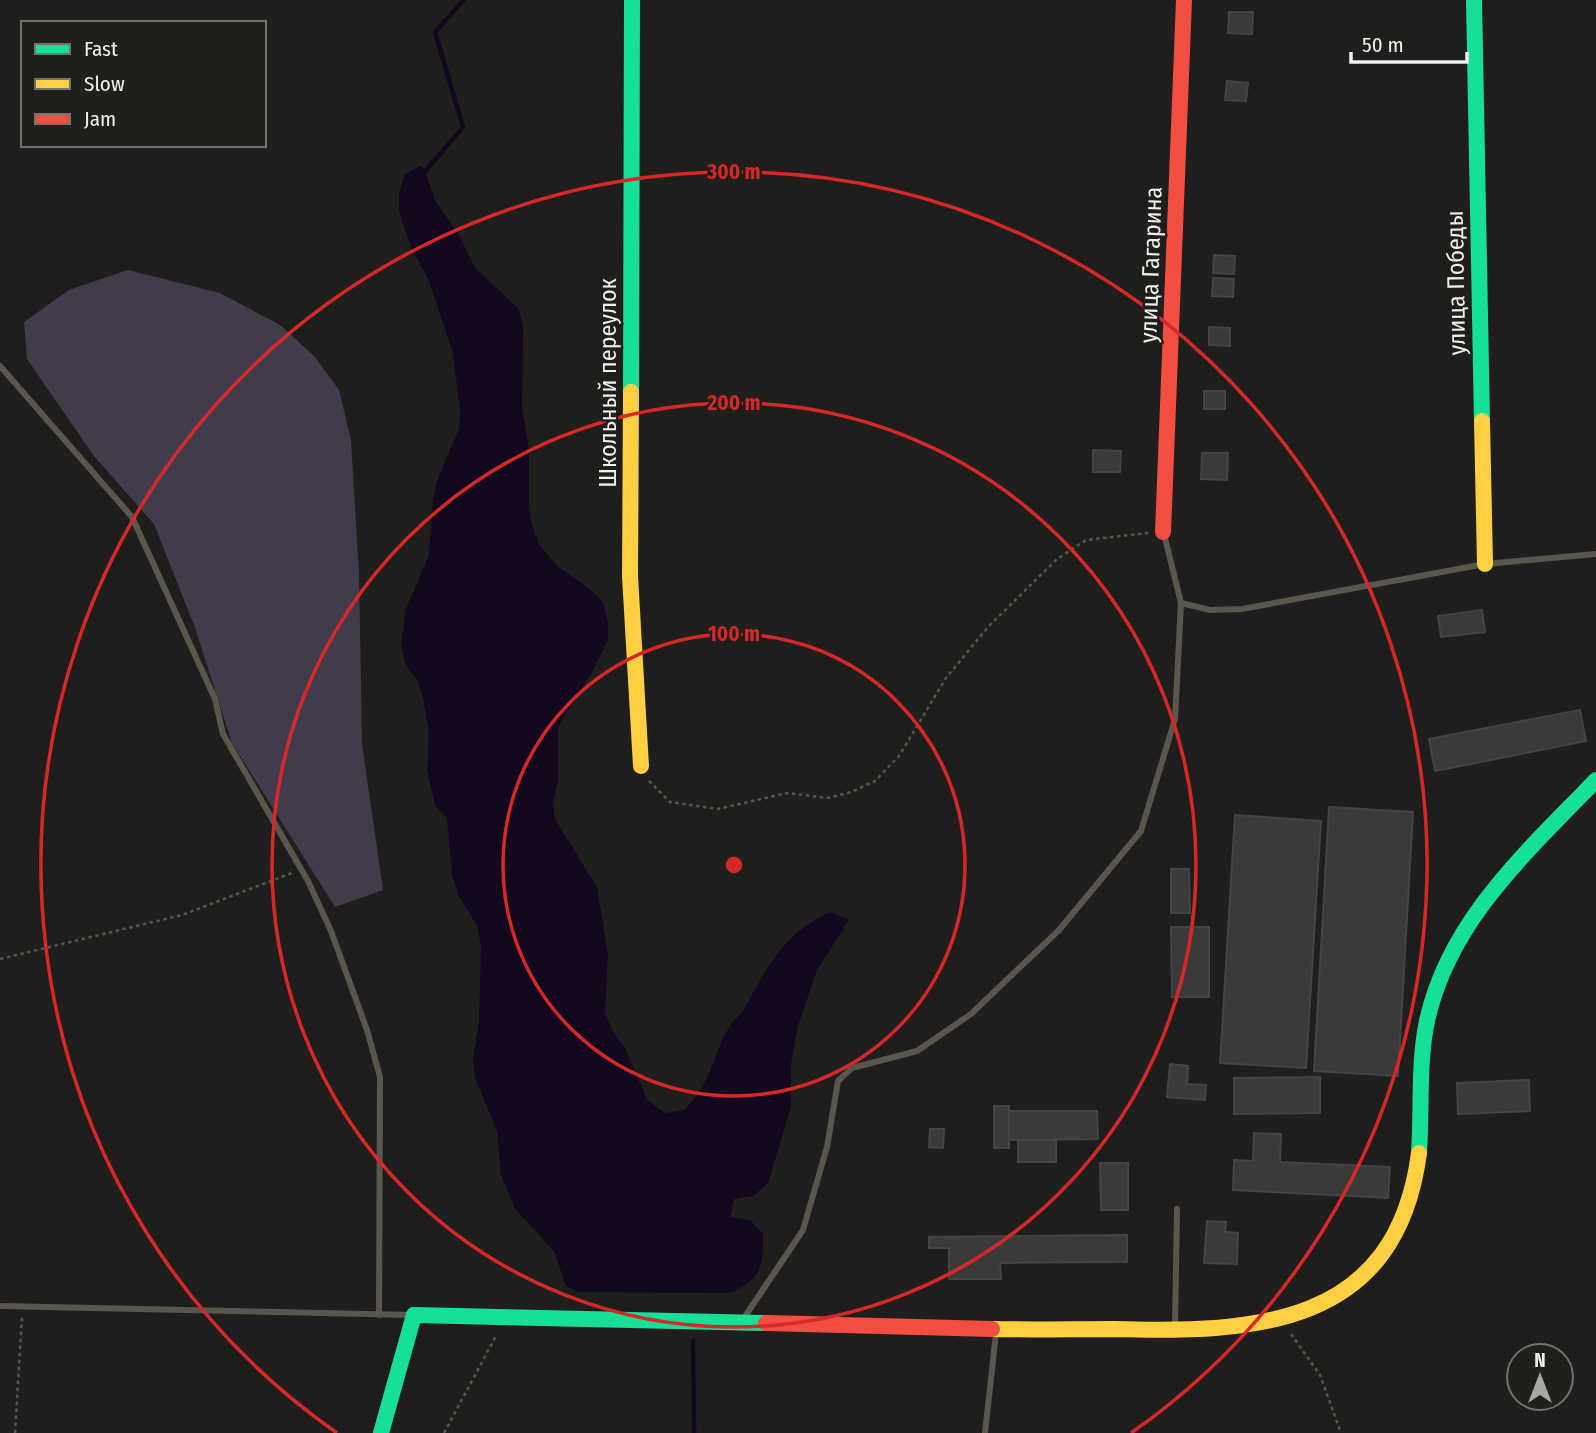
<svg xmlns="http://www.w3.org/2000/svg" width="1596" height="1433" viewBox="0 0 1596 1433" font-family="'Fira Sans Condensed',sans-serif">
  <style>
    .green { fill: #423b4c }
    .water { fill: #13081e }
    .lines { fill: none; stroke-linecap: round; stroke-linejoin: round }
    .stream { stroke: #13081e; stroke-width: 4.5 }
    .building { fill: #3b3a38; stroke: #464443; stroke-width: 2 }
    .path { stroke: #56544e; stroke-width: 2.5; stroke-dasharray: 3.5 3.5; stroke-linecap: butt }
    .lane { stroke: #59564d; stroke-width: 6 }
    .fast { stroke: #16e098; stroke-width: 16 }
    .slow { stroke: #ffcf43; stroke-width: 16 }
    .jam { stroke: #f24e42; stroke-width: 16 }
    .ring { fill: none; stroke: #d62828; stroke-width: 3.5 }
    .labels { text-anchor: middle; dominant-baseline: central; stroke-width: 5; stroke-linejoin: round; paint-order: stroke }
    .street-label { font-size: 24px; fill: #f0efed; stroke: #201f1b }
    .centre { fill: #d62828; stroke: #201f1b; stroke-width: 3.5 }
    .ring-label { font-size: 21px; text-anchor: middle; font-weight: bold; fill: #d62828; stroke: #201f1b; stroke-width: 5; stroke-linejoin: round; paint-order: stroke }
  </style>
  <rect width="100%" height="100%" fill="#1f1e1c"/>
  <path class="green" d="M128 270 220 293 280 325 315 357 339 390 351 440 359 572 362 744 383 890 335 907 232 743 194 625 154 524 94 456 27 359 24 322 69 290Z"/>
  <path class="water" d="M422 165 436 202 458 233 475 268 519 309 523 327 522 407 529 449V507L532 526 539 544 557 566 590 589 603 603 608 622V640L591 674 558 727V782L553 801 555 819 597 887 608 954 605 1013 613 1032 625 1048 647 1100 665 1113 684 1110C713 1081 711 1057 730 1026 734 1020 740 1016 744 1009 767 968 785 931 831 912L849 920 817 970 798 1026 791 1064V1107L768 1183 753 1196 734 1199 730 1217 750 1220 763 1234C763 1268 762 1279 729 1293L579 1292 566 1286 554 1251 516 1210 501 1175 497 1131 475 1077 473 1059 479 1022 481 945 477 926 458 894 452 875 447 819 435 805 427 771 429 734 423 697 417 680 406 665 401 646 406 608 429 556 433 500 437 481 459 429 460 410 453 353 429 281 411 247 399 211V193L405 174Z"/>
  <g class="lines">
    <g class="stream">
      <path d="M422 175 463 127 435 32 464 0"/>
      <path d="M693 1341 694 1433"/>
    </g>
  </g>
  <g class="building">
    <path d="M1229 12H1253L1252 34 1228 33Z"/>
    <path d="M1227 81 1248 83 1246 101 1225 100Z"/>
    <path d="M1214 255 1235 256 1234 274 1213 273Z"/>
    <path d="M1213 278 1234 279 1233 297 1212 296Z"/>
    <path d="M1209 327 1230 328V346L1209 345Z"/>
    <rect x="1204" y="391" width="21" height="18"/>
    <path d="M1093 450 1121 451 1120 472H1093Z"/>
    <path d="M1202 453H1228L1227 480 1201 479Z"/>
    <path d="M1482 610 1485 632 1441 637 1438 616Z"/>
    <path d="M1580 710 1586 741 1435 771 1429 739Z"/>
    <path d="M1329 807 1413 812 1398 1076 1314 1071Z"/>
    <path d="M1235 815 1321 821 1306 1068 1220 1063Z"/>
    <path d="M1171 869H1189L1190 913H1171Z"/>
    <path d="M1171 927H1209V997H1172Z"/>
    <path d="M1170 1064 1188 1066 1187 1084 1206 1085 1205 1100 1167 1097Z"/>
    <path d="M1320 1077V1113L1234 1114V1078Z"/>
    <path d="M1529 1080 1530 1111 1458 1114 1457 1083Z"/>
    <rect x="994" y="1106" width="15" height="42"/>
    <path d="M1009 1111H1097L1098 1139 1009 1140Z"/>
    <path d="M930 1129H944L943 1148 929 1147Z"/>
    <path d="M1254 1133 1281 1134 1280 1162 1390 1167 1388 1198 1233 1190 1234 1160 1253 1161Z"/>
    <rect x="1018" y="1140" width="38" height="22"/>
    <path d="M1100 1163H1128V1210H1101Z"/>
    <path d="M1207 1221 1226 1222 1225 1232 1238 1233 1237 1264 1204 1263Z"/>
    <path d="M1127 1235V1262L1000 1263 1001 1279H949V1248H929V1237Z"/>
  </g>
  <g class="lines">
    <g class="path">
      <path d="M649 781 670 802 718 809 787 793 828 798 851 792 875 781 899 756 946 678 988 627 1057 559 1086 540 1148 533"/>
      <path d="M0 959 182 915 292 873"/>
      <path d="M1291 1334 1320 1375 1341 1433"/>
      <path d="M15 1433 22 1317"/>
      <path d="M444 1433 497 1334"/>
    </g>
    <g class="lane">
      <path d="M0 366 132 517 215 699 223 734 308 881 331 931 367 1030 380 1077 379 1315"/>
      <path d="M1164 534 1181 603 1210 610 1242 609 1485 564 1596 554"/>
      <path d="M0 1306 412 1315"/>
      <path d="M744 1318 803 1230 827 1147 838 1081 852 1068 917 1051 971 1014 1059 930 1141 831 1175 719 1181 603"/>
      <path d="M1175 1328 1177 1209"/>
      <path d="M985 1433 996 1333"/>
    </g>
    <g class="fast">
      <path d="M1474 0 1482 421"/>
      <path d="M631 392 632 0"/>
      <path d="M1419 1153C1422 1110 1418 1063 1427 1021 1449 920 1528 851 1596 780"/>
      <path d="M381 1433 414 1315 766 1323"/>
    </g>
    <g class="slow">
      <path d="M631 392 630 576 641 766"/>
      <path d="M1482 421 1485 564"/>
      <path d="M992 1329C1032 1330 1073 1329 1114 1329 1256 1333 1396 1327 1419 1153"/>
    </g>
    <g class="jam">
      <path d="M1163 532 1184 0"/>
      <path d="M766 1323 992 1329"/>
    </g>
  </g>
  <g class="ring">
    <circle cx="734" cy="865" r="231"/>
    <circle cx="734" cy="865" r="462"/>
    <path d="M337 1433A693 693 0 1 1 1131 1433"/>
  </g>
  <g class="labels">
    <g class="street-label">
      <text transform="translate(1151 265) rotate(-88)">улица Гагарина</text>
      <text transform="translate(1456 283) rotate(-91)">улица Победы</text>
      <text transform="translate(608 383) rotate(-90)">Школьный переулок</text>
    </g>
  </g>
  <circle cx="734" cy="865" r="10" class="centre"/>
  <g class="ring-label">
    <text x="734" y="179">300 m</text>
    <text x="734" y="410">200 m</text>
    <text x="734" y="641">100 m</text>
  </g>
  <rect x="21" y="21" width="245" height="126" fill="#201f1b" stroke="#73726f" stroke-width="2"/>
  <rect x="35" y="44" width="35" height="10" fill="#16e098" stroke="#73726f" stroke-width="2"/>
  <text x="84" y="56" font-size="21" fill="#f0efed">Fast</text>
  <rect x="35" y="79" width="35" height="10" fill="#ffcf43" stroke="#73726f" stroke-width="2"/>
  <text x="84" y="91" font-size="21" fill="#f0efed">Slow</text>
  <rect x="35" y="114" width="35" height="10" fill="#f24e42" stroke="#73726f" stroke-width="2"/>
  <text x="84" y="126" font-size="21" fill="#f0efed">Jam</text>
  <g transform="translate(1540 1377)"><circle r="33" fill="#201f1b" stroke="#73726f" stroke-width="2"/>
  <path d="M0-5L12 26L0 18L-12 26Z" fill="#a7a6a4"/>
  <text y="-10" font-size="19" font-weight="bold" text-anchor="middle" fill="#f0efed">N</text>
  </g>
  <path d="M1351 52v10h116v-10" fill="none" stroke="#f0efed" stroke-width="3.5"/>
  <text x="1362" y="52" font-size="21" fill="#f0efed" stroke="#201f1b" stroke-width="5" paint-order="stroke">50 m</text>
</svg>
